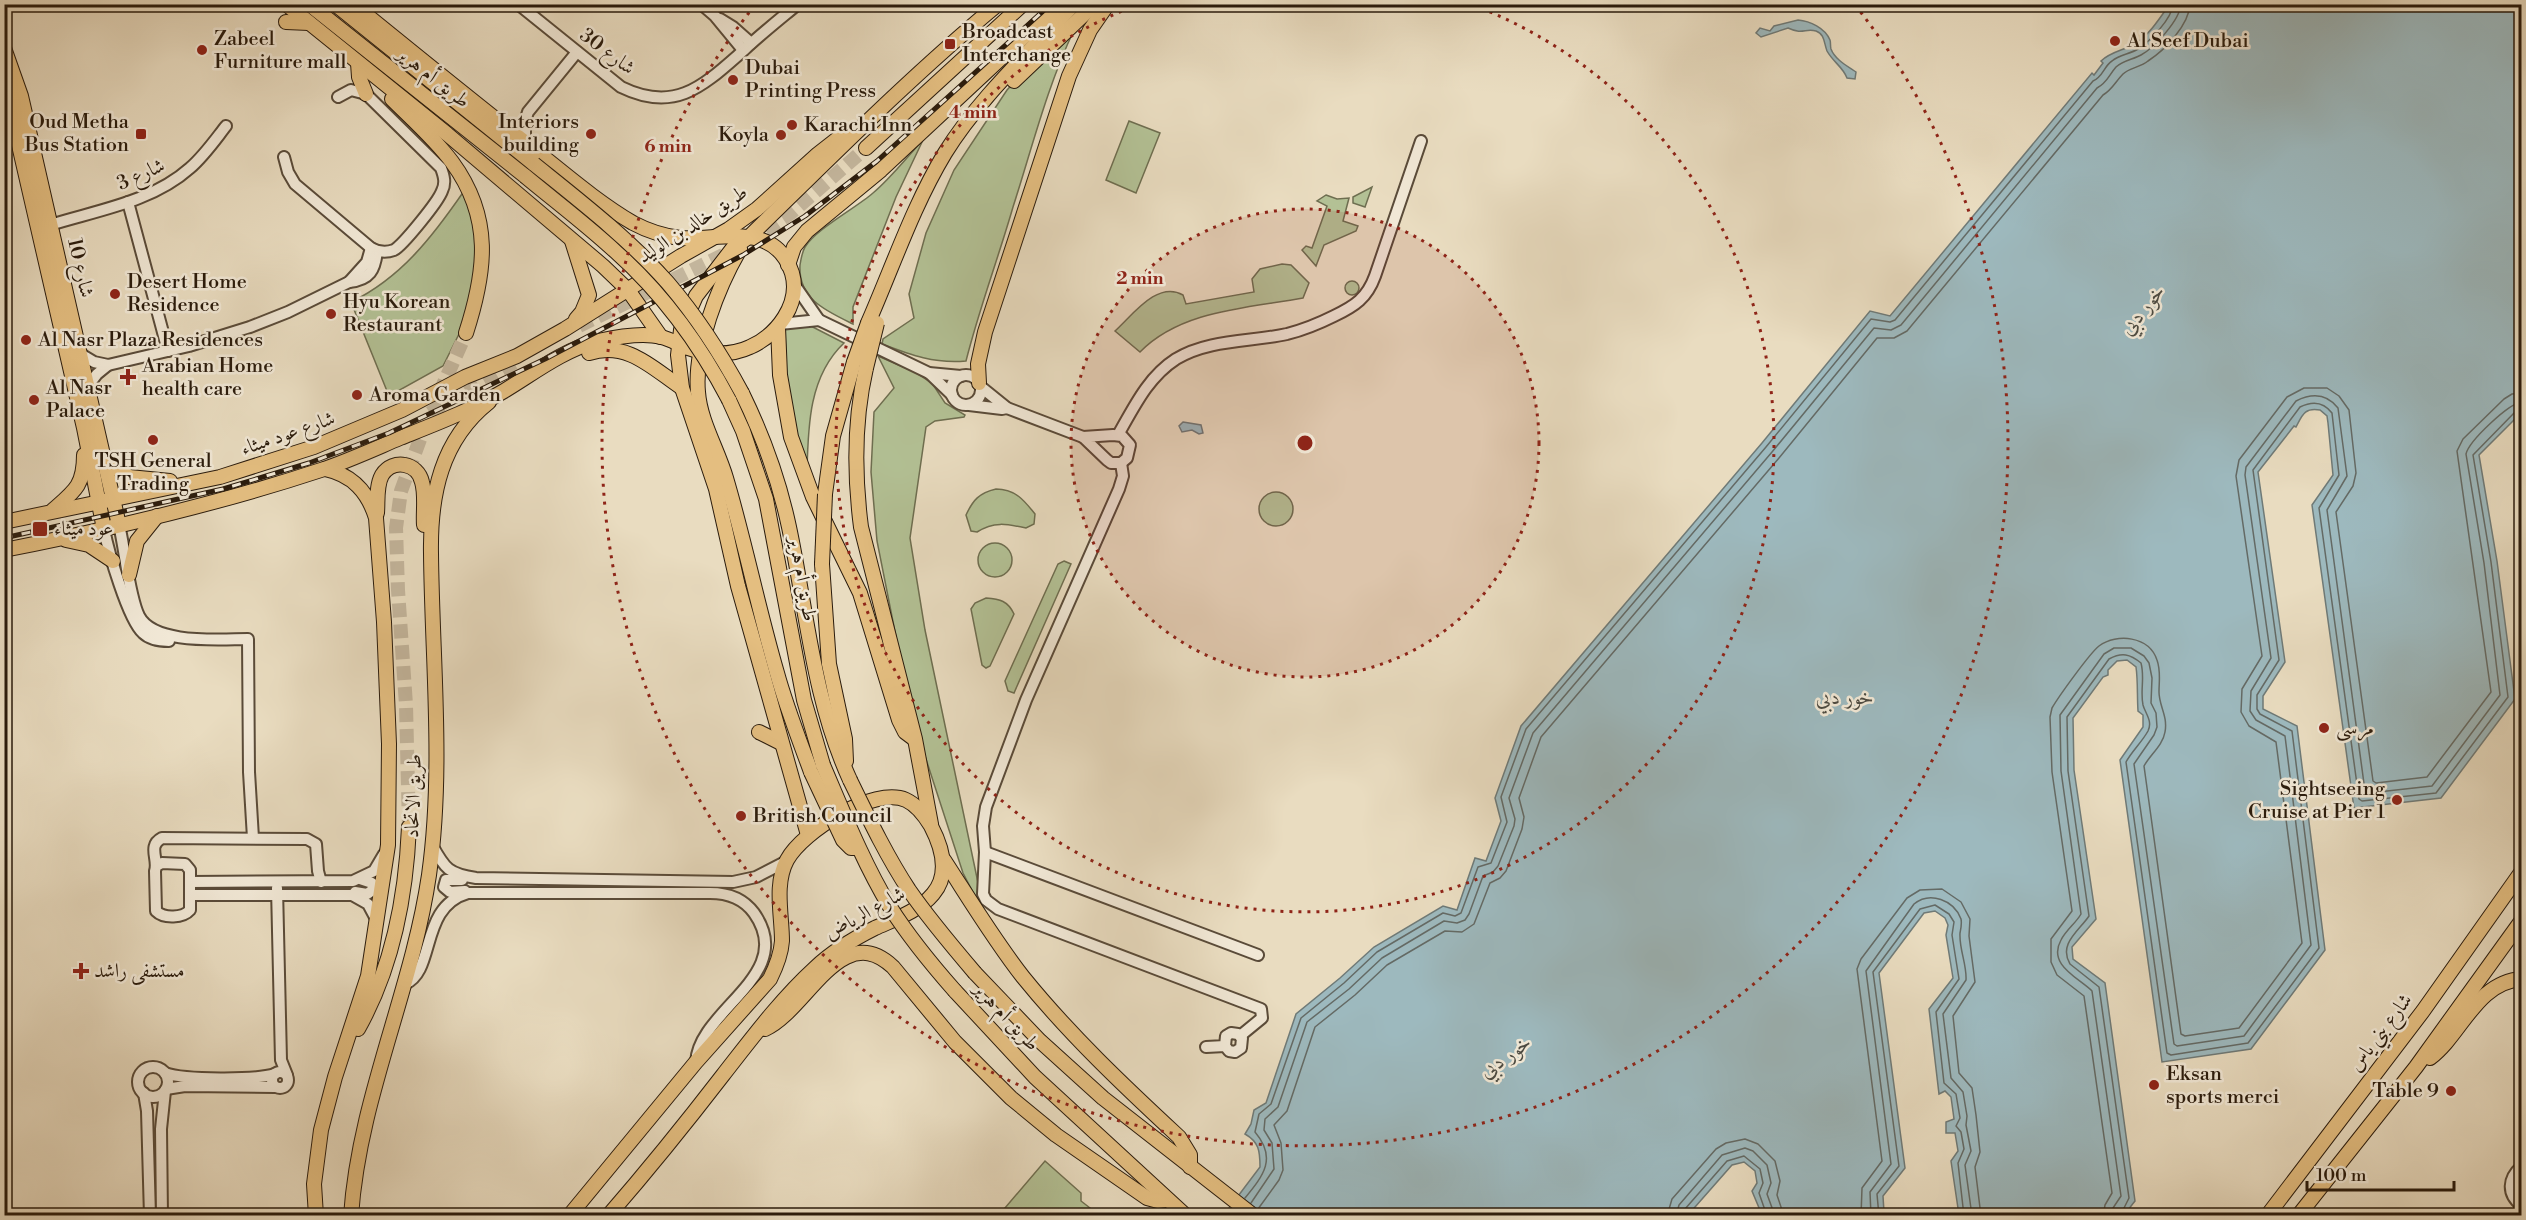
<svg xmlns="http://www.w3.org/2000/svg" width="2526" height="1220" viewBox="0 0 2526 1220" font-family="'Libre Bodoni',Amiri,serif">
  <style>
    .green { fill: #b3c195; stroke: #6e6e50; stroke-width: 1.5 }
    .water { fill: #9db9be; stroke: #6f7a77; stroke-width: 1.5 }
    .lines { fill: none; stroke-linecap: round; stroke-linejoin: round }
    .shore { stroke: #646a65; stroke-width: 1.5 }
    .major-tunnel { stroke: #c3b59c; stroke-width: 14; stroke-dasharray: 14 7; stroke-linecap: butt }
    .minor-casing { stroke: #5a4b39; stroke-width: 14 }
    .major-casing { stroke: #2a1b0c; stroke-width: 16 }
    .minor { stroke: #f1e8d6; stroke-width: 10 }
    .major { stroke: #e4be80; stroke-width: 14 }
    .rail-casing { stroke: #2a1b0c; stroke-width: 5 }
    .rail { stroke: #f1e8d6; stroke-width: 3; stroke-dasharray: 9; stroke-linecap: butt }
    .major-bridge-casing { stroke: #2a1b0c; stroke-width: 16; stroke-linecap: butt }
    .major-bridge { stroke: #e4be80; stroke-width: 14 }
    .ring { fill: none; stroke: #8f2418; stroke-width: 3; stroke-dasharray: 3 6 }
    .poi-dot { fill: #8f2418; stroke: #f1e8d6; stroke-width: 2 }
    .labels { text-anchor: middle; dominant-baseline: central; stroke-width: 5; stroke-linejoin: round; paint-order: stroke }
    .poi-label { font-size: 20px; fill: #2a1b0c; stroke: #f1e8d6; text-anchor: start }
    .street-label { font-size: 20px; fill: #2a1b0c; stroke: #f1e8d6 }
    .water-label { font-size: 21px; font-style: italic; fill: #4c4a41; stroke: #f1e8d6 }
    .centre { fill: #8f2418; stroke: #f1e8d6; stroke-width: 3 }
    .ring-label { font-size: 18px; text-anchor: middle; font-weight: bold; fill: #8f2418; stroke: #f1e8d6; stroke-width: 5; stroke-linejoin: round; paint-order: stroke }
  </style>
  <rect width="100%" height="100%" fill="#e9dcc0"/>
  <filter id="stains"><feTurbulence type="fractalNoise" baseFrequency=".00333" numOctaves="4"/><feColorMatrix values="0 0 0 0 .2 0 0 0 0 .09 0 0 0 0 .02 0 0 0 .5 -.17"/></filter>
  <radialGradient id="worn" r=".72"><stop offset=".6" stop-color="#630" stop-opacity="0"/><stop offset="1" stop-color="#630" stop-opacity=".3"/></radialGradient>
  <g class="green">
    <path d="M1074 30C1047 87 1032 148 1013 207 998 259 979 309 966 361 935 364 911 355 882 344L883 339 914 318 909 294 926 233 954 170 1007 90 1057 37Z"/>
    <path d="M1129 121 1160 133 1136 193 1106 180Z"/>
    <path d="M923 140 896 197 853 307V324C826 311 798 299 800 265 801 259 802 252 805 247 816 229 856 208 873 193 891 178 907 157 923 140Z"/>
    <path d="M1372 187 1365 207 1353 203V197Z"/>
    <path d="M464 191 476 224V284L465 322 443 366 389 396 351 302C401 278 433 236 464 191Z"/>
    <path d="M1326 195 1337 199 1349 198 1343 221 1358 226 1356 231 1324 245 1316 266 1302 250 1306 246 1312 248 1327 206 1317 201Z"/>
    <path d="M1282 264 1291 265 1309 283 1303 298C1248 308 1181 310 1140 352L1115 331C1132 316 1157 280 1183 295L1186 304 1254 292 1252 279 1260 269Z"/>
    <circle cx="1352" cy="288" r="7"/>
    <path d="M805 323 844 343C809 376 808 426 807 471L787 409 785 327Z"/>
    <path d="M878 356 915 372 932 383 945 403 965 415 964 417 935 421 926 427 910 538 925 630 981 897 976 898 963 873 925 756 900 657 877 541 871 472 874 412 894 388Z"/>
    <path d="M996 489C1015 489 1024 500 1035 514L1034 524 1026 528C1007 524 994 521 977 532L971 531 966 515C973 500 979 493 996 489Z"/>
    <circle cx="1276" cy="509" r="17"/>
    <circle cx="995" cy="560" r="17"/>
    <path d="M1064 561 1071 564 1014 693 1008 691 1005 681 1058 564Z"/>
    <path d="M986 598C1000 599 1008 601 1014 614L990 666 986 668 982 665 971 609 975 603Z"/>
    <path d="M1045 1161 1081 1193V1201L1099 1215H999Z"/>
  </g>
  <g class="water">
    <path d="M2169 5H2521V413L2479 455 2497 561 2515 699 2441 798 2354 808 2312 505 2333 475 2328 423 2327 416 2320 410C2304 407 2302 416 2296 427L2294 426 2258 472 2285 662 2263 696V709L2297 726 2325 950 2251 1049 2162 1062 2120 760 2143 727V715L2138 711C2137 696 2138 681 2136 667L2127 660 2117 661 2108 670V675L2103 677 2073 718 2074 770 2096 919 2072 947 2073 959 2105 983 2135 1201 2124 1215H1959L1951 1161 1958 1151 1955 1133H1946V1122L1954 1119 1951 1097 1945 1091 1939 1094 1929 1009 1953 978 1946 935 1948 925 1945 918 1935 911 1924 913 1879 973 1905 1168 1883 1196 1884 1212 1889 1215H1762L1752 1191 1757 1183 1755 1171 1744 1162 1732 1165 1688 1215 1223 1216 1260 1167C1260 1151 1259 1142 1245 1134L1251 1124 1254 1110 1266 1103 1296 1014 1340 978 1374 947 1443 906 1457 910 1475 858 1486 861 1501 821 1495 798 1521 726 1762 443 1870 311 1890 316 2092 73 2094 75 2103 63 2101 61C2110 52 2124 50 2135 44 2149 35 2160 18 2169 5Z"/>
    <path d="M1798 20C1810 21 1825 28 1830 40 1831 43 1830 46 1831 49 1835 60 1849 67 1856 72L1855 79 1847 78C1843 67 1833 62 1827 51 1824 44 1825 34 1816 31 1805 28 1803 35 1788 28L1761 37 1756 33 1760 28 1770 31 1774 26Z"/>
    <path d="M1183 422 1201 425 1203 433 1199 434 1192 430 1182 432 1179 426Z"/>
  </g>
  <g class="lines">
    <g class="shore">
      <path d="M1245 1198C1264 1175 1277 1158 1255 1132L1259 1114 1271 1104 1301 1018 1344 983 1377 952 1443 913 1455 916 1461 913 1478 867 1491 863 1507 822 1501 797 1526 729 1766 447 1871 319 1890 322 1895 320 2093 81C2103 77 2104 66 2112 61 2119 55 2130 54 2138 49 2150 41 2172 19 2173 4"/>
      <path d="M1251 1203 1274 1169 1272 1143 1264 1130 1265 1119 1278 1107 1307 1022 1349 989 1382 958 1444 921 1457 923 1465 920 1469 914 1483 876 1493 872 1498 866 1514 826 1515 819 1509 798 1533 733 1772 452 1874 328 1891 330 1901 325 2097 88C2107 83 2109 75 2116 67 2122 61 2134 59 2141 55 2154 48 2180 20 2181 4"/>
      <path d="M1258 1209 1279 1180 1283 1170 1281 1143 1274 1125 1287 1111 1315 1027 1355 995 1387 965 1445 931 1462 932 1474 924 1490 883 1500 878 1506 871 1522 829 1524 817 1519 798 1541 737 1779 458 1877 338H1894L1907 331 2103 95C2112 90 2116 81 2123 74 2129 68 2141 67 2148 61 2165 50 2189 25 2190 4"/>
      <path d="M1667 1216 1672 1199 1716 1149 1726 1143 1745 1139 1758 1144 1775 1161 1780 1181 1777 1195 1784 1216"/>
      <path d="M1676 1216 1679 1205 1722 1155 1745 1148 1753 1151 1767 1165 1771 1183 1767 1194 1775 1216"/>
      <path d="M1684 1216 1685 1209 1727 1161 1744 1156 1760 1169 1763 1183 1759 1193 1767 1216"/>
      <path d="M1861 1216 1862 1188 1882 1161 1857 969 1861 959 1907 898 1920 890 1942 889 1961 902 1970 919 1969 936 1975 982 1953 1016 1959 1073 1972 1088 1976 1115 1980 1152 1975 1167 1981 1216"/>
      <path d="M1871 1216 1870 1192 1891 1164 1866 971 1914 904C1930 891 1954 900 1961 919 1962 924 1961 928 1960 933 1959 949 1967 965 1966 980L1943 1014 1951 1078 1963 1092 1967 1116 1966 1125 1971 1151 1965 1165 1972 1216"/>
      <path d="M1879 1216 1877 1194 1899 1166 1873 972 1920 909 1935 905 1949 914 1954 922 1952 935 1959 979 1936 1012 1944 1083 1956 1094 1960 1118 1956 1126 1961 1132 1964 1149 1958 1163 1964 1216"/>
      <path d="M2103 1216 2105 1205 2112 1193 2084 996 2057 975 2051 962V939L2072 911 2052 772 2050 717 2052 708C2059 696 2090 653 2099 646 2117 633 2149 636 2157 660 2161 671 2159 681 2159 692 2159 706 2168 716 2165 732 2163 745 2150 755 2144 766L2181 1034 2185 1036 2239 1028 2302 943 2276 742 2249 726 2241 712 2242 689 2262 656 2236 476 2239 460 2287 397 2304 388H2327L2339 396 2349 410 2356 473 2353 486 2336 512 2373 781 2376 783 2427 777 2491 692 2457 451 2463 439 2504 399 2512 394 2522 393"/>
      <path d="M2112 1216 2113 1208 2121 1196 2092 991C2079 978 2047 965 2061 940 2066 930 2076 923 2081 914L2061 771 2060 715 2104 654 2114 648H2131L2144 656 2149 663 2152 678 2151 703 2156 713 2157 727 2154 735 2134 764 2174 1044 2177 1046 2244 1036 2311 945 2285 736 2256 720 2250 711 2251 691 2271 658 2245 475 2246 467 2296 401C2312 393 2327 394 2338 408L2347 476 2327 510 2365 791 2369 793 2432 786 2500 695 2484 563 2466 454C2469 441 2509 403 2522 402"/>
      <path d="M2120 1216 2129 1198 2099 987 2070 964C2058 944 2079 931 2089 916L2068 771 2067 717 2109 659C2122 652 2130 654 2141 663 2145 678 2140 690 2143 705 2145 713 2153 721 2148 731 2142 742 2132 751 2126 762L2167 1053 2171 1055 2248 1043 2319 948 2292 731 2260 714 2257 709V695L2279 660 2253 470 2300 407C2312 401 2323 401 2332 413L2339 475 2319 508 2359 799 2362 801 2436 793 2508 697 2491 562 2473 455 2515 412 2522 410"/>
    </g>
    <g class="major-tunnel">
      <path d="M748 242 791 213 866 148"/>
      <path d="M579 326 731 251"/>
      <path d="M439 394 466 333"/>
      <path d="M430 413 459 393 515 362"/>
      <path d="M409 827 406 705 398 590 396 528 401 491 426 423"/>
    </g>
    <g class="minor-casing">
      <g id="minor">
        <path d="M518 4 621 87C676 114 704 85 744 50 761 34 780 19 798 4"/>
        <path d="M701 4 715 16 743 50"/>
        <path d="M720 19 733 27 751 43"/>
        <path d="M525 142V121L528 112 577 52"/>
        <path d="M284 157 288 172 295 184 371 248C378 252 386 253 394 250 403 245 438 202 442 191 446 183 444 176 441 168L366 94 351 90 338 97"/>
        <path d="M128 202 168 351"/>
        <path d="M50 225C98 210 152 202 190 168 204 156 215 140 226 126"/>
        <path d="M349 282C370 280 375 270 377 251"/>
        <path d="M794 284 819 320 929 373 961 376"/>
        <path d="M780 324 819 320"/>
        <path d="M79 353 94 362 108 365 189 346 250 327 288 312 349 282 367 262 371 248"/>
        <path d="M929 373 952 395"/>
        <circle cx="966" cy="390" r="15"/>
        <path d="M87 387 97 374 108 365"/>
        <path d="M981 387 1007 408 1083 437"/>
        <path d="M969 405 1002 409 1007 408"/>
        <path d="M1113 435 1122 436 1130 445 1127 458 1121 463H1111L1107 460 1083 437Z"/>
        <path d="M1118 435C1134 407 1148 377 1176 359 1209 339 1251 342 1287 334 1303 330 1320 323 1334 316 1355 306 1367 298 1375 276L1421 141"/>
        <path d="M1121 463 1123 476 1119 489 1026 700 986 807 983 826 985 852 983 894 986 900 998 909 1261 1009 1262 1018 1240 1036"/>
        <path d="M119 525C125 549 129 596 139 616 154 645 219 639 248 639L249 772 253 838"/>
        <path d="M104 529C108 550 128 620 143 633 150 640 160 641 169 641"/>
        <path d="M432 845C445 869 449 874 476 878L733 882 756 877 787 861"/>
        <path d="M985 852 1258 955"/>
        <path d="M156 866 162 863 185 864 190 870V910C183 918 164 919 156 911L155 871C159 859 147 846 162 838L307 839 316 844 318 871 321 882"/>
        <path d="M462 880H446L444 887 450 892 465 891"/>
        <path d="M190 882 353 881 374 871 384 854"/>
        <path d="M277 888 281 1060 287 1075"/>
        <path d="M355 892 367 894 373 890 372 883 360 879"/>
        <path d="M191 895H352L368 904 376 919"/>
        <path d="M405 984C436 971 419 907 468 893H710C728 893 743 898 754 913 798 975 699 1009 696 1062"/>
        <path d="M1206 1047 1225 1046 1229 1051 1235 1052 1241 1048 1242 1038 1238 1034 1231 1033 1226 1036 1225 1046"/>
        <circle cx="153" cy="1082" r="15"/>
        <circle cx="280" cy="1080" r="8"/>
        <path d="M165 1073C184 1080 257 1080 275 1074"/>
        <path d="M166 1089 185 1086 275 1087"/>
        <path d="M144 1093 147 1111 150 1216"/>
        <path d="M2522 1166C2508 1178 2506 1194 2522 1206"/>
        <path d="M2521 1173 2517 1187 2522 1198"/>
        <path d="M162 1216 161 1129 165 1091"/>
      </g>
    </g>
    <g class="major-casing">
      <g id="major">
        <path d="M286 4 447 134 603 266 628 290 661 337"/>
        <path d="M309 4 525 176"/>
        <path d="M335 4 534 164"/>
        <path d="M286 22 309 23"/>
        <path d="M4 48 21 96 119 525"/>
        <path d="M358 63 359 77 366 94"/>
        <path d="M4 80 84 428 104 529"/>
        <path d="M1014 81 1095 4"/>
        <path d="M392 99C412 119 435 139 452 162 493 218 486 271 466 333"/>
        <path d="M866 148 1023 4"/>
        <path d="M572 241 589 295 582 312 576 319"/>
        <path d="M740 249C718 287 694 347 698 392 700 421 718 450 726 478 745 542 758 608 777 673 786 706 799 739 811 772"/>
        <path d="M788 265 794 247 807 231 881 170 1059 4"/>
        <path d="M868 323C893 266 913 206 945 153 979 98 1030 52 1074 4"/>
        <path d="M778 327 780 375 791 437 813 497 860 593 899 720 905 732 913 738"/>
        <path d="M589 353C628 341 652 368 682 388"/>
        <path d="M866 368C854 420 854 473 861 527L915 739 931 824"/>
        <path d="M979 383 978 364 985 332 1069 76 1090 30 1108 4"/>
        <path d="M742 393C763 436 779 480 789 527 807 612 813 699 850 780"/>
        <path d="M729 400 743 431 766 499 804 700 823 765"/>
        <path d="M103 458 129 477 170 481"/>
        <path d="M825 494 833 436 854 362"/>
        <path d="M53 510C75 491 84 485 84 455"/>
        <path d="M377 513C378 501 376 486 382 475 393 458 418 463 422 482 426 495 423 512 424 525"/>
        <path d="M4 522 220 477 314 447 402 410 465 377 517 356 565 329 681 256 729 229 757 209 818 154 841 136"/>
        <path d="M66 540 89 545 113 561"/>
        <path d="M4 550C111 529 218 504 321 470 348 461 374 449 400 438 435 424 472 410 504 391 534 373 563 350 598 341 616 337 643 332 661 337 671 339 679 345 688 348 707 355 731 356 750 347 777 335 801 304 792 273 775 220 720 241 680 238 664 236 648 231 633 223 597 202 564 173 531 147 471 100 412 52 353 4"/>
        <path d="M822 564 829 664 845 739 846 761"/>
        <path d="M129 575 137 541 157 516"/>
        <path d="M759 732 781 743"/>
        <path d="M808 835 738 586 716 489 682 388 678 355 681 330 696 296 733 248 750 236C831 157 910 77 998 4"/>
        <path d="M944 860C970 900 994 940 1023 977 1070 1035 1124 1086 1179 1137L1190 1155V1167"/>
        <path d="M975 973 1040 1041 1103 1098 1254 1216"/>
        <path d="M955 991 1035 1077 1186 1216"/>
        <path d="M358 1029C393 967 406 897 409 827"/>
        <path d="M765 1029C807 1010 841 918 893 967L955 1042 1011 1098 1056 1135 1147 1198 1158 1201 1166 1200"/>
        <path d="M2430 1058C2462 1034 2476 982 2522 979"/>
        <path d="M316 1216 314 1184 321 1130 335 1077 368 976 388 845 389 744 384 622 376 518C368 492 353 475 325 469"/>
        <path d="M351 1216C359 1098 412 991 429 875 444 768 432 660 431 553 430 495 441 440 489 402"/>
        <path d="M569 1216 696 1062 770 979C776 967 781 955 782 941 782 915 774 884 787 860 803 831 874 786 906 800 917 805 925 816 931 826 942 847 950 874 933 894 919 911 895 919 875 928 853 939 833 951 815 968 781 999 752 1038 723 1075 686 1123 648 1170 608 1216"/>
        <path d="M2267 1216 2423 1011 2522 871"/>
        <path d="M2298 1216 2416 1067 2522 920"/>
      </g>
    </g>
    <use href="#minor" class="minor"/>
    <use href="#major" class="major"/>
    <g class="rail-casing">
      <path id="rail" d="M4 538 223 489 309 463 389 433 545 359 743 255 805 216 877 161 1051 4"/>
    </g>
    <use href="#rail" class="rail"/>
    <g class="major-bridge-casing">
      <g id="major-bridge">
        <path d="M534 164C580 201 628 238 668 283 697 317 721 354 742 393"/>
        <path d="M525 176C555 201 587 225 616 252 662 293 700 345 729 400"/>
        <path d="M854 362 868 323"/>
        <path d="M866 368 877 323"/>
        <path d="M822 564 825 494"/>
        <path d="M823 765C844 814 863 862 890 907 909 937 932 965 955 991"/>
        <path d="M811 772 843 840 851 848H858"/>
        <path d="M850 780C868 817 886 855 909 890 929 919 952 946 975 973"/>
      </g>
    </g>
    <use href="#major-bridge" class="major-bridge"/>
  </g>
  <circle cx="1305" cy="443" r="234" fill="#8f2418" fill-opacity=".12"/>
  <g class="ring">
    <circle cx="1305" cy="443" r="234"/>
    <path d="M1473 5A469 469 0 1 1 1137 5"/>
    <path d="M1855 5A703 703 0 1 1 755 5"/>
  </g>
  <g class="poi-dot">
    <circle cx="2115" cy="41" r="6"/>
    <rect x="944" y="38" width="12" height="12" rx="3"/>
    <circle cx="202" cy="50" r="6"/>
    <circle cx="733" cy="80" r="6"/>
    <circle cx="792" cy="125" r="6"/>
    <rect x="135" y="128" width="12" height="12" rx="3"/>
    <circle cx="591" cy="134" r="6"/>
    <circle cx="781" cy="135" r="6"/>
    <circle cx="115" cy="294" r="6"/>
    <circle cx="331" cy="314" r="6"/>
    <circle cx="26" cy="340" r="6"/>
    <path d="M125 368h6v6h6v6h-6v6h-6v-6h-6v-6h6z"/>
    <circle cx="357" cy="395" r="6"/>
    <circle cx="34" cy="400" r="6"/>
    <circle cx="153" cy="440" r="6"/>
    <rect x="32" y="521" width="16" height="16" rx="3"/>
    <circle cx="2324" cy="728" r="6"/>
    <circle cx="2397" cy="800" r="6"/>
    <circle cx="741" cy="816" r="6"/>
    <path d="M78 962h6v6h6v6h-6v6h-6v-6h-6v-6h6z"/>
    <circle cx="2154" cy="1085" r="6"/>
    <circle cx="2451" cy="1091" r="6"/>
  </g>
  <g class="labels">
    <g class="poi-label">
      <text x="962" y="32">Broadcast<tspan x="962" dy="23">Interchange</tspan></text>
      <text x="214" y="39">Zabeel<tspan x="214" dy="23">Furniture mall</tspan></text>
      <text x="2127" y="41">Al Seef Dubai</text>
      <text x="745" y="68">Dubai<tspan x="745" dy="23">Printing Press</tspan></text>
      <text x="129" y="122" text-anchor="end">Oud Metha<tspan x="129" dy="23">Bus Station</tspan></text>
      <text x="579" y="122" text-anchor="end">Interiors<tspan x="579" dy="23">building</tspan></text>
      <text x="804" y="125">Karachi Inn</text>
      <text x="769" y="135" text-anchor="end">Koyla</text>
      <text x="127" y="282">Desert Home<tspan x="127" dy="23">Residence</tspan></text>
      <text x="343" y="302">Hyu Korean<tspan x="343" dy="23">Restaurant</tspan></text>
      <text x="38" y="340">Al Nasr Plaza Residences</text>
      <text x="142" y="366">Arabian Home<tspan x="142" dy="23">health care</tspan></text>
      <text x="46" y="388">Al Nasr<tspan x="46" dy="23">Palace</tspan></text>
      <text x="369" y="395">Aroma Garden</text>
      <text x="153" y="461" text-anchor="middle">TSH General<tspan x="153" dy="23">Trading</tspan></text>
      <text x="54" y="529">عود ميثاء</text>
      <text x="2336" y="728">مرسی</text>
      <text x="2385" y="789" text-anchor="end">Sightseeing<tspan x="2385" dy="23">Cruise at Pier 1</tspan></text>
      <text x="753" y="816">British Council</text>
      <text x="94" y="971">مستشفى راشد</text>
      <text x="2166" y="1074">Eksan<tspan x="2166" dy="23">sports merci</tspan></text>
      <text x="2439" y="1091" text-anchor="end">Table 9</text>
    </g>
    <g class="street-label">
      <text transform="translate(607 52) rotate(37)">شارع 30</text>
      <text transform="translate(433 78) rotate(38)">طريق أم هرير</text>
      <text transform="translate(141 175) rotate(-24)">شارع 3</text>
      <text transform="translate(693 225) rotate(-33)">طريق خالد بن الوليد</text>
      <text transform="translate(80 268) rotate(77)">شارع 10</text>
      <text transform="translate(288 434) rotate(-19)">شارع عود ميثاء</text>
      <text transform="translate(802 579) rotate(80)">طريق أم هرير</text>
      <text transform="translate(414 796) rotate(-88)">طريق الاتحاد</text>
      <text transform="translate(865 914) rotate(-29)">شارع الرياض</text>
      <text transform="translate(1006 1017) rotate(47)">طريق أم هرير</text>
      <text transform="translate(2381 1033) rotate(-53)">شارع بني ياس</text>
    </g>
    <g class="water-label">
      <text transform="translate(2143 310) rotate(-51)">خور دبي</text>
      <text x="1845" y="698">خور دبي</text>
      <text transform="translate(1506 1057) rotate(-36)">خور دبي</text>
    </g>
  </g>
  <circle cx="1305" cy="443" r="9" class="centre"/>
  <g class="ring-label">
    <text x="973" y="118">4 min</text>
    <text x="668" y="152">6 min</text>
    <text x="1140" y="284">2 min</text>
  </g>
  <rect width="2526" height="1220" fill="none" stroke="#e9dcc0" stroke-width="24"/>
  <rect x="6" y="6" width="2514" height="1208" fill="none" stroke="#2a1b0c" stroke-width="3"/>
  <rect x="12" y="12" width="2502" height="1196" fill="none" stroke="#2a1b0c" stroke-width="1.5"/>
  <path d="M2307 1181v9h147v-9" fill="none" stroke="#2a1b0c" stroke-width="3"/>
  <text x="2316" y="1181" font-size="18" fill="#2a1b0c" stroke="#f1e8d6" stroke-width="4.5" paint-order="stroke">100 m</text>
  <rect width="100%" height="100%" filter="url(#stains)"/>
  <rect width="100%" height="100%" fill="url(#worn)"/>
</svg>
